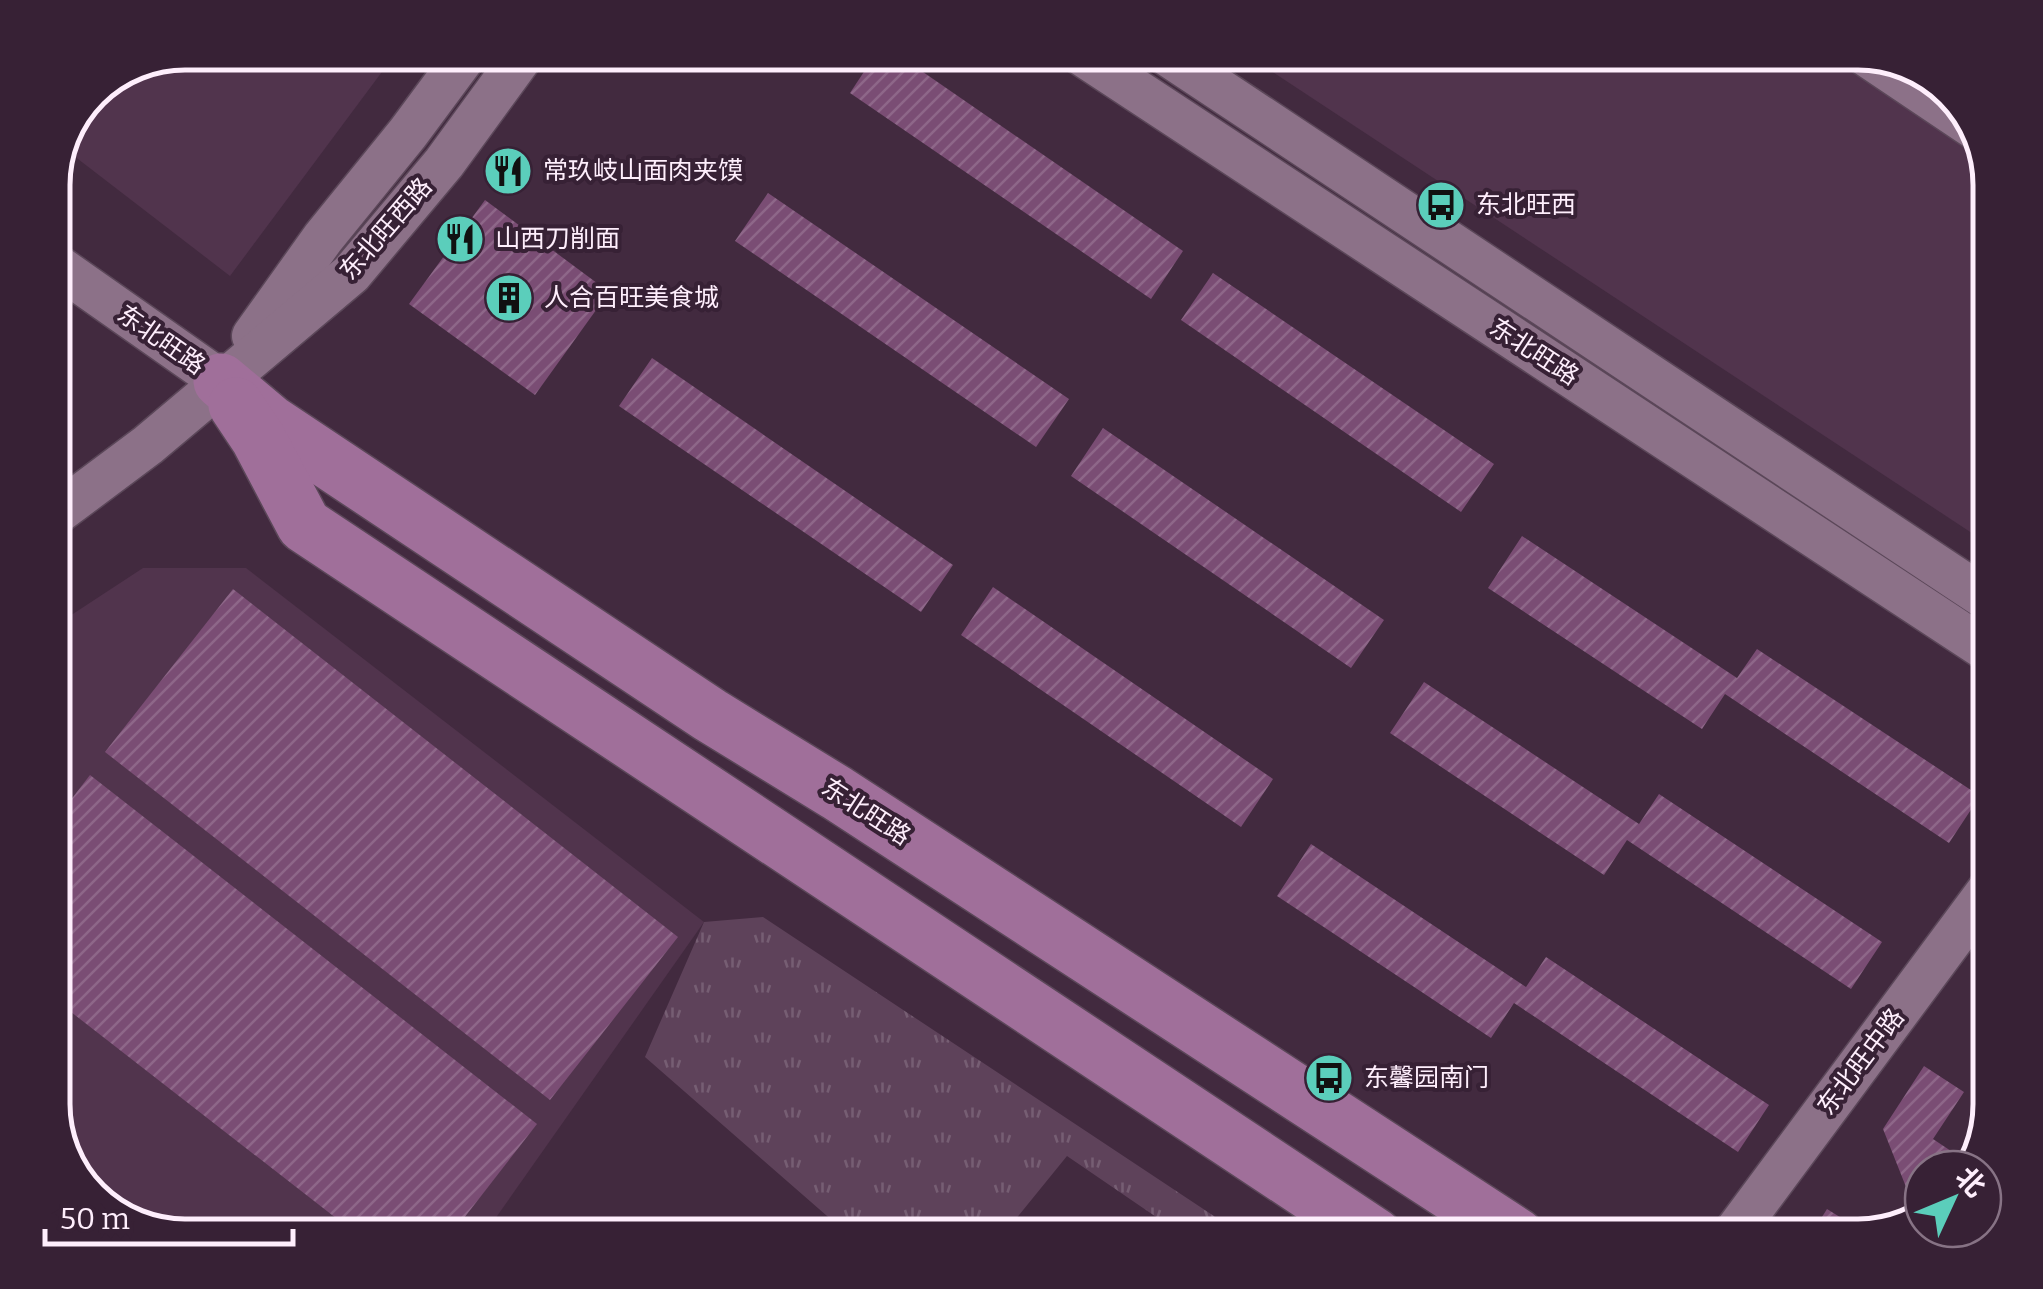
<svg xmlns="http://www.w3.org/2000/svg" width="2043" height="1289" viewBox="0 0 2043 1289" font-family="Bitter,'Noto Sans SC',serif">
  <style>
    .built { fill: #51344d }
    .grass { fill: url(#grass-tufts) }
    .building { fill: url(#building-hatch) }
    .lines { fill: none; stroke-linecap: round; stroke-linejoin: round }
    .minor-casing { stroke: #5b4759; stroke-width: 45 }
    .major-casing { stroke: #5b4759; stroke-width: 58 }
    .minor { stroke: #8c7188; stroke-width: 42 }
    .major { stroke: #a06f9a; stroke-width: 55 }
    .labels { text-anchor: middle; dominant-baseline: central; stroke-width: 8; stroke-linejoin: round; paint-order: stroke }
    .poi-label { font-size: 25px; fill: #feeefc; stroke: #372135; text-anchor: start }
    .street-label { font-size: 25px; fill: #feeefc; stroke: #372135 }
    .rim { fill: none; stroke: #feeefc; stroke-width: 5 }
  </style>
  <defs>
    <pattern id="grass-tufts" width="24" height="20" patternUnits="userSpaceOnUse" patternTransform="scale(2.5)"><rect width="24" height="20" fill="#5e425a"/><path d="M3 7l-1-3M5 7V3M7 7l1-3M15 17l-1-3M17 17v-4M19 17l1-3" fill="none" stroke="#765e73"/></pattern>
    <pattern id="building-hatch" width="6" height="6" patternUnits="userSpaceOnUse" patternTransform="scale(2.5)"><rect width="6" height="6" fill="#7a4d74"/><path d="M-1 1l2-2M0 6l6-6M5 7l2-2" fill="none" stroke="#8e6789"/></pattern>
  </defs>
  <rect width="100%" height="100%" fill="#422a3f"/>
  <g class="built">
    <path d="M185 52 396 53 230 276 65 149 92 91Z"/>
    <path d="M1858 52 1972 118 1990 177V545L1244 53Z"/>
    <path d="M143 568H246L704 922 483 1236H185L112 1214 71 1171 53 1112V627Z"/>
  </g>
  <path class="grass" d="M763 917 1244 1236H1184L1067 1156 1002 1236H850L645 1057 704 922Z"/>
  <g class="building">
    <path d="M877 52H894L1183 251 1151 299 850 93Z"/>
    <path d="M768 193 1069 399 1036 447 735 241Z"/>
    <path d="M485 200 609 292 535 395 409 304Z"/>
    <path d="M1213 273 1494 464 1461 512 1181 320Z"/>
    <path d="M652 358 953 565 921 612 619 406Z"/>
    <path d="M1103 428 1384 620 1351 668 1071 476Z"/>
    <path d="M1522 536 1737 678 1757 649 1980 796 1949 843 1725 694 1702 729 1488 588Z"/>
    <path d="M993 587 1273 779 1241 827 961 635Z"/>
    <path d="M233 589 678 937 550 1100 105 752Z"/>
    <path d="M1424 682 1639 824 1659 794 1882 942 1851 989 1627 840 1604 875 1390 733Z"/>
    <path d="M90 775 537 1124 450 1236H359L53 998V823Z"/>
    <path d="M1311 844 1526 987 1546 957 1769 1105 1738 1152 1514 1003 1491 1038 1277 896Z"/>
    <path d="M1924 1066 1964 1092 1933 1139 1972 1165 1971 1169H1923V1206L1910 1197 1883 1129Z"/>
    <path d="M1827 1209 1867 1234 1859 1236H1810Z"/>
  </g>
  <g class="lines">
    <g class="minor-casing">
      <g id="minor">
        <path d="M1078 52 1990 652"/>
        <path d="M1163 52 1990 601"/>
        <path d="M1866 55 1976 129"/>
        <path d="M53 263 221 381"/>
        <path d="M253 336 323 238 408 133 468 52"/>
        <path d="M53 516 148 445 351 274 444 163 525 52"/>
        <path d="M1732 1236 1990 888"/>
      </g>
    </g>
    <g class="major-casing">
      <g id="major">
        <path d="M221 381 271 423 710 715 837 793 1517 1236"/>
        <path d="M236 405 258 438 304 525 1375 1236"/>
      </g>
    </g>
    <use href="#minor" class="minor"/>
    <use href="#major" class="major"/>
  </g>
  <defs>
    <g id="restaurant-disc" transform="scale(2.5)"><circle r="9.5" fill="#5bcebb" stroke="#372135"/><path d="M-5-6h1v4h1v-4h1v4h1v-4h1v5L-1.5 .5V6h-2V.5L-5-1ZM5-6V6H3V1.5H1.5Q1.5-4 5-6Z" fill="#111"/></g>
    <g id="bus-disc" transform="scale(2.5)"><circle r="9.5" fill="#5bcebb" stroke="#372135"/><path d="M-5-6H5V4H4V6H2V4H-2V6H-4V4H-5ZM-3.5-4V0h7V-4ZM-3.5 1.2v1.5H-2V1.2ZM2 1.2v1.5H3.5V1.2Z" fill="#111"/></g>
    <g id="building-disc" transform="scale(2.5)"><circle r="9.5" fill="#5bcebb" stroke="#372135"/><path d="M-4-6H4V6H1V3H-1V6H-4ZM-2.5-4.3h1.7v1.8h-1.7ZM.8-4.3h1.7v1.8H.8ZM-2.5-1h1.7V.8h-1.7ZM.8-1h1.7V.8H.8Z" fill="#111"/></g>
  </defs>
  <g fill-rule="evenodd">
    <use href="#restaurant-disc" x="508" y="171"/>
    <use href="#bus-disc" x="1441" y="205"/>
    <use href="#restaurant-disc" x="460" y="239"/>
    <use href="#building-disc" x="509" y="298"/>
    <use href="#bus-disc" x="1329" y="1078"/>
  </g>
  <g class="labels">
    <g class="poi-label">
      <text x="543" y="171">常玖岐山面肉夹馍</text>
      <text x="1476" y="205">东北旺西</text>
      <text x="495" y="239">山西刀削面</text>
      <text x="544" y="298">人合百旺美食城</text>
      <text x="1364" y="1078">东馨园南门</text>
    </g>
    <g class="street-label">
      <text transform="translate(386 229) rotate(-49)">东北旺西路</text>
      <text transform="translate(161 340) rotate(35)">东北旺路</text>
      <text transform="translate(1534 352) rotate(33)">东北旺路</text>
      <text transform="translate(866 812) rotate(33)">东北旺路</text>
      <text transform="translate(1861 1062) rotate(-53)">东北旺中路</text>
    </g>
  </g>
  <path d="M0 0H2043V1289H0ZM185 70H1858A115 115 0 0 1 1973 185V1104A115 115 0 0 1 1858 1219H185A115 115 0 0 1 70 1104V185A115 115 0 0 1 185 70Z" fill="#372135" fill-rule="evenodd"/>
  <path class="rim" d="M185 70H1858A115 115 0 0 1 1973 185V1104A115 115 0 0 1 1858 1219H185A115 115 0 0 1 70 1104V185A115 115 0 0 1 185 70Z"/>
  <g transform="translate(1953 1199) rotate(46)"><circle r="48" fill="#372135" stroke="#877385" stroke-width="2.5"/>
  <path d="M0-8L18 38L0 25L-18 38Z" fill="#5bcebb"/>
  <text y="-15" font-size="28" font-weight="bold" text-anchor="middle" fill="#feeefc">北</text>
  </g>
  <path d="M45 1229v15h248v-15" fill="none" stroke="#feeefc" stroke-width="5"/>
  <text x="60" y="1229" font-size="30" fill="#feeefc" stroke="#372135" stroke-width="8" paint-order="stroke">50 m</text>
</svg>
